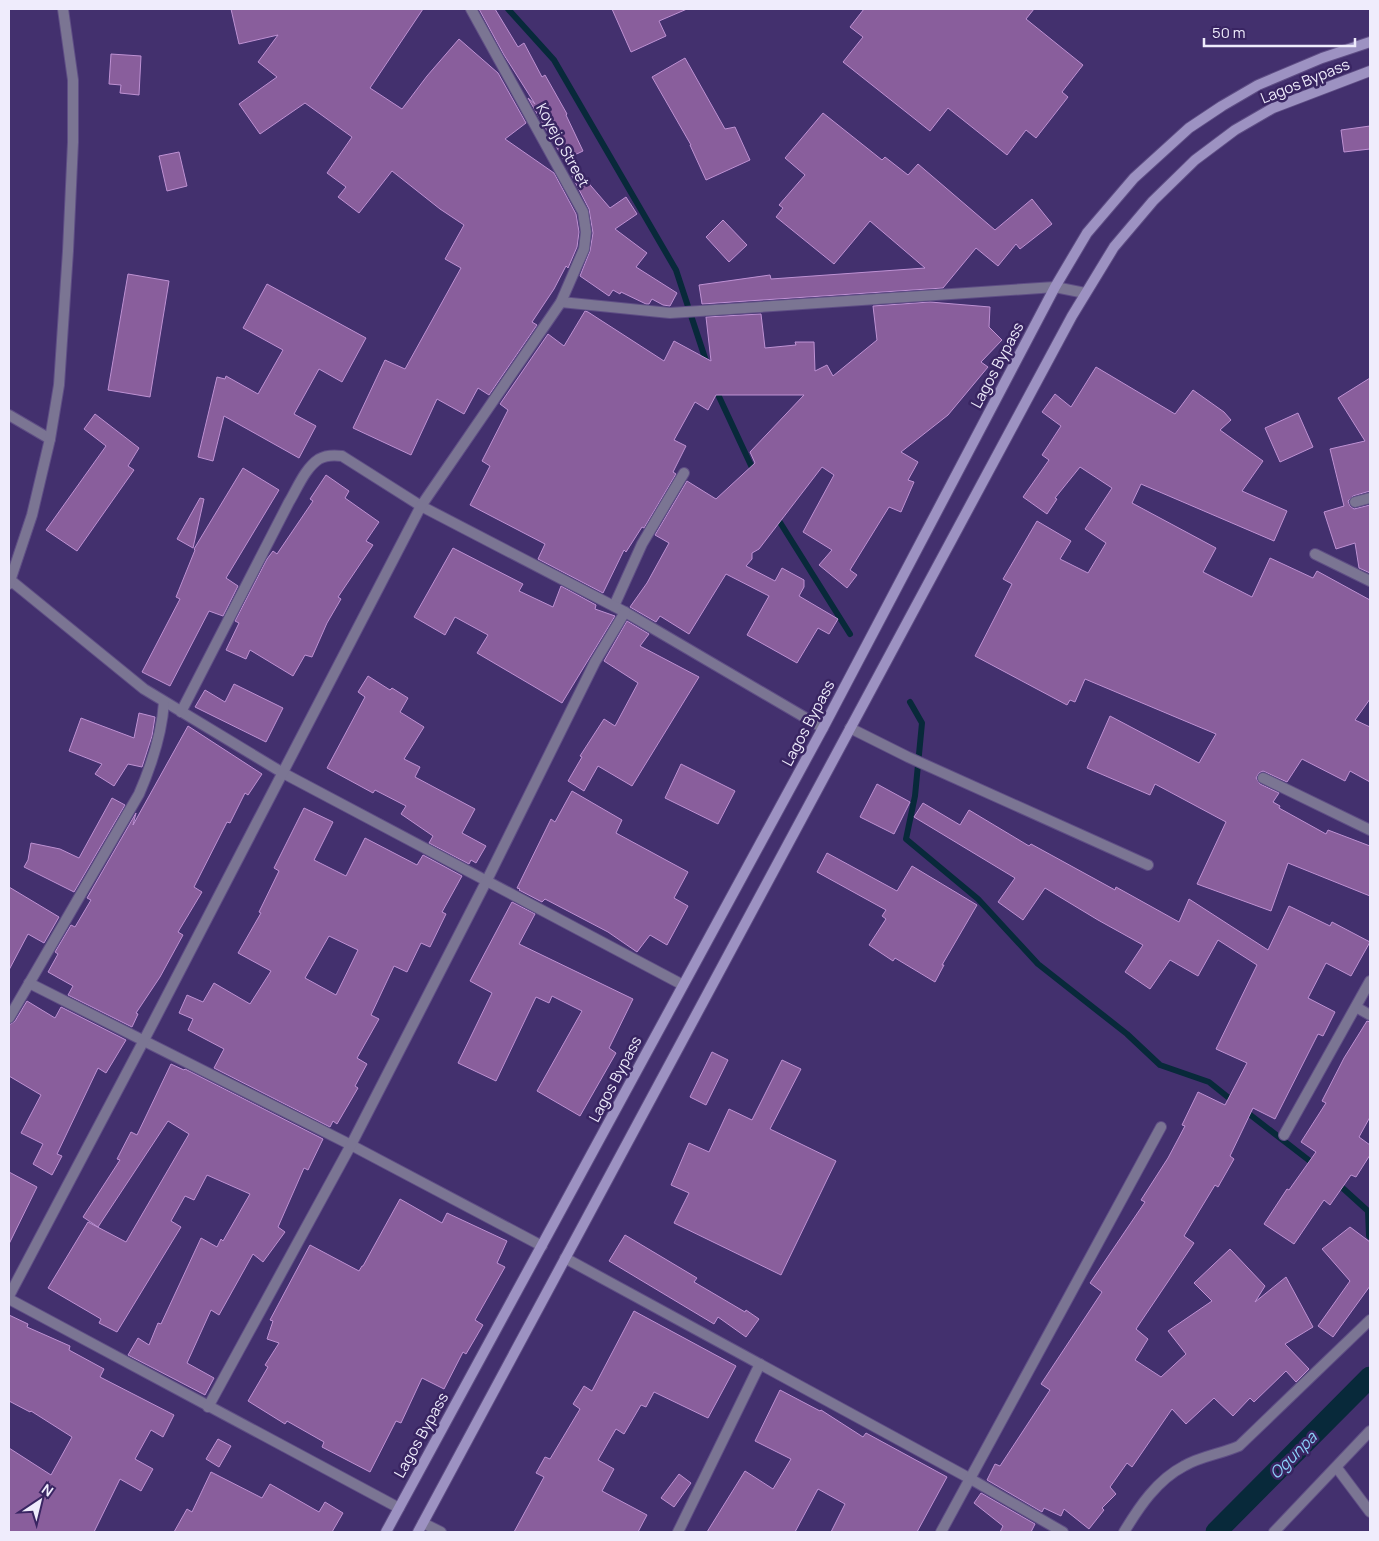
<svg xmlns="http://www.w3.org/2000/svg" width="1379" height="1541" viewBox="0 0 1379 1541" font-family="Manrope,sans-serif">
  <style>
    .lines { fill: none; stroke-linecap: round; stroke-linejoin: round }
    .stream { stroke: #08293a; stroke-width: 6 }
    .canal { stroke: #08293a; stroke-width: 21 }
    .building { fill: #895e9c; stroke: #be91d3; fill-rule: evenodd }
    .lane-casing { stroke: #5f4e85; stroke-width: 12 }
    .street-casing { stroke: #5f4e85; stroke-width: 12 }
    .secondary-casing { stroke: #5f4e85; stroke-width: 12 }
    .lane { stroke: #7b7593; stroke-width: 10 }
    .street { stroke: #7b7593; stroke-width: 10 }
    .secondary { stroke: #9d92c2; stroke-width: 10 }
    .labels { text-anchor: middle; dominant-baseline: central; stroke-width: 5; stroke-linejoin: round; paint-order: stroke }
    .street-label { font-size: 15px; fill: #efecfc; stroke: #392562 }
    .water-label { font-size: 16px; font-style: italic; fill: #8cd0f8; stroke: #392562 }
  </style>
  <rect width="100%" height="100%" fill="#43306e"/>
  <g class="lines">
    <g class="stream">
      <path d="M508 9 554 60 676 270 707 364"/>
      <path d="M715 388 755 474"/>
      <path d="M776 516 850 634"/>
      <path d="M910 702 922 723 915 796 906 839 978 899 1038 964 1127 1034 1160 1065 1209 1082 1234 1102"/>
      <path d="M1244 1110 1315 1165"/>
      <path d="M1336 1182 1368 1211 1369 1236 1370 1237"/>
    </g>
    <path class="canal" d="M1216 1532 1370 1377"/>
  </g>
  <g class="building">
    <path d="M231 9H423L370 88 402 109 427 76 459 39 498 73 526 123 505 139 554 173 576 214 579 232 577 247 568 268 566 266 554 289 532 322 537 325 489 395 478 388 464 414 437 399 411 455 353 428 385 360 405 369 461 268 445 259 464 225 440 209 392 171 359 213 338 197 346 187 327 173 352 137 305 103 260 134 239 104 277 77 258 62 278 35 239 44Z"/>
    <path d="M479 9H495L518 47 524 43 542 77 545 75 567 114 566 115 583 151 564 160 528 98 535 104 504 55Z"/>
    <path d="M612 9H687L659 21 666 36 631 52Z"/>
    <path d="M864 9H1034L1026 19 1083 65 1062 92 1068 97 1036 138 1026 130 1007 155 948 108 930 131 843 62 863 37 850 27Z"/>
    <path d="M111 54 141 56 139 95 120 93 121 85 109 84Z"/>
    <path d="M685 58 725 129 735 127 750 160 706 180 690 145H691L652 77Z"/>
    <path d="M823 113 882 160 885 157 908 175 918 164 995 230 1032 199 1052 224 1020 249 1016 244 998 266 976 248 943 288 702 304 699 285 770 275 771 279 925 268 870 221 834 264 776 217 783 208 779 205 805 175 785 158Z"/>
    <path d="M1370 126V149L1344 152 1341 130Z"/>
    <path d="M179 152 187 186 167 191 159 156Z"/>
    <path d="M579 172 610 208 626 197 637 214 615 229 647 253 636 267 677 293 670 306 663 305 652 299 649 304H646L621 292 620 294 613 290 609 296 580 276 590 251 593 233 589 209 572 176Z"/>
    <path d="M723 220 747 245 729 262 706 237Z"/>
    <path d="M128 274 169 281 150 397 108 390Z"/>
    <path d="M267 284 366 338 342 382 319 369 294 414 316 426 299 458 224 416 213 461 198 457 217 377 225 379 226 376 258 394 283 350 243 328Z"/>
    <path d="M930 302 990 307 989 327 1002 340 981 362 988 367 948 415 901 452 918 462 908 480 914 482 901 512 889 507 850 570 857 575 847 588 819 565 832 550 803 532 834 475 822 467 759 549 752 553V559L746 566 775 581 782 568 804 580V587L799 596 838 619 829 634 818 628 797 663 747 635 769 596 726 574 689 634 660 616 656 622 630 607 647 583 669 543 655 535 687 481 716 499 755 463 750 452 804 395H716L708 410 695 402 674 440 686 446 673 472 676 474 644 528 642 527 626 552 624 550 603 593 538 559 545 544 470 505 490 466 482 461 508 410 500 404 548 334 564 346 585 311 588 312 664 361 674 341 711 361 706 317 761 314 765 348 796 345 795 342H814L815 371 827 365 833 376 877 340 873 306Z"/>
    <path d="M1096 367 1175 414 1193 390 1224 412 1231 420 1220 430 1263 461 1242 491 1287 511 1274 541 1141 484 1132 503 1216 548 1203 572 1252 597 1270 558 1313 578 1317 571 1370 600V699L1355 720 1370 727V782L1350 771 1345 781 1302 759 1287 782 1263 771 1259 773 1256 778 1260 784 1279 793 1273 802 1280 806 1279 808 1326 834 1328 830 1370 846V896L1288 863 1271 911 1197 884 1226 822 1155 784 1150 795 1087 768 1110 716 1199 763 1216 734 1085 679 1075 702 1070 700 1067 705 975 656 1012 584 1003 579 1037 521 1071 541 1060 559 1088 573 1106 543 1085 529 1112 488 1080 467 1055 498 1057 499 1047 514 1023 497 1049 460 1042 455 1061 426 1042 412 1055 394 1071 407Z"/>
    <path d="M1370 378V491L1353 496 1348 501 1350 506 1354 509 1370 505V573L1359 568 1355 543 1336 549 1324 512 1344 506 1330 449 1365 441 1338 398Z"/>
    <path d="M1298 413 1313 447 1280 462 1265 428Z"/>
    <path d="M95 414 139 448 128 466 134 470 77 551 46 530 106 446 84 429Z"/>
    <path d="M243 468 279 490 226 578 238 586 223 616 209 611 170 686 142 672 180 599 176 597 195 550 194 549Z"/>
    <path d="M326 475 349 491 345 498 379 522 366 541 373 545 338 597 341 599 327 623 312 657 305 655 293 676 250 650 246 659 226 650 239 623 235 621 267 559 273 551 277 554 313 501 310 499Z"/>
    <path d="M200 498 204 499 193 548 177 539Z"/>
    <path d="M453 548 523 584 519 591 553 607 561 586 596 605 595 609 615 616 562 703 477 653 488 635 455 617 445 635 414 617Z"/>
    <path d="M627 621 649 634 640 646 699 677 632 786 598 766 584 791 568 781 582 757 580 756 604 719 615 726 638 683 604 661Z"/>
    <path d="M368 676 390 690 392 688 408 698 400 712 424 727 404 759 420 767 415 777 475 809 462 833 486 846 476 863 471 860 469 864 429 843 433 836 401 814 406 806 375 790 373 793 327 768 365 697 358 692Z"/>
    <path d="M234 684 283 708 266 742 195 707 205 690 225 702Z"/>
    <path d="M139 713 155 717 152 736 142 767 128 764 114 786 95 774 102 764 69 751 81 718 134 738Z"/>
    <path d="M188 726 262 774 248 795 245 793 230 823 227 822 194 887 202 892 178 932 183 935 160 977 136 1013 138 1014 132 1027 68 995 73 986 48 972 58 954 55 952 71 925 75 927 91 900 87 898 136 813 133 825Z"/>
    <path d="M681 764 735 791 718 824 665 798Z"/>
    <path d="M877 784 910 802 894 834 860 817Z"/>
    <path d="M572 791 622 820 616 833 688 872 674 898 688 906 667 945 650 935 637 952 608 932 545 899 542 902 519 890 520 889 517 888 551 819 555 822Z"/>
    <path d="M112 798 125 805 74 892 24 867 28 860 31 843 60 849 79 858Z"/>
    <path d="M923 803 960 825 969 810 1029 846 1031 844 1115 890 1116 887 1179 922 1189 899 1268 950 1289 906 1330 926 1332 922 1370 942 1351 976 1326 963 1308 998 1335 1012 1323 1036 1318 1034 1275 1119 1253 1108 1230 1156 1234 1159 1218 1187 1215 1185 1184 1236 1194 1243 1136 1329 1148 1339 1135 1360 1161 1377 1186 1354 1168 1331 1212 1301 1194 1283 1230 1249 1265 1286 1255 1302 1286 1277 1313 1327 1285 1344 1309 1369 1296 1382 1286 1371 1254 1402 1250 1398 1233 1416 1214 1398 1186 1424 1172 1409 1132 1467 1127 1463 1110 1487 1116 1494 1102 1508 1104 1510 1089 1529 1064 1509 1061 1516 1044 1508 1042 1512 987 1480 995 1464 1000 1466 1050 1390 1041 1384 1102 1292 1090 1283 1145 1202 1141 1200 1168 1158 1185 1126 1182 1125 1198 1092 1225 1105 1247 1063 1216 1049 1257 965 1218 940 1198 976 1170 960 1150 989 1125 972 1143 945 1098 920 1045 888 1023 920 998 902 1015 878 914 817Z"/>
    <path d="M304 808 333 822 314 860 346 876 365 838 417 865 423 855 462 876 442 912 446 914 430 947 421 943 407 972 394 966 371 1015 379 1019 357 1058 367 1064 355 1086 358 1088 337 1124 333 1121 330 1127 214 1068 224 1049 188 1030 193 1019 179 1013 187 995 203 1002 214 983 250 1004 271 971 238 953 261 913 259 912 279 871 274 868ZM329 936 358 950 336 995 305 978Z"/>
    <path d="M827 853 897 891 912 866 977 905 942 965H944L935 982 895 958 893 961 869 945 886 919 882 916 886 910 817 872Z"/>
    <path d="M9 887 59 917 44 943 28 934 9 970Z"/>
    <path d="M512 902 535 914 519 944 633 999 609 1048 616 1053 580 1116 537 1091 582 1011 552 996 549 1003 536 997 496 1081 458 1063 492 993 470 981Z"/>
    <path d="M27 1001 55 1018 61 1007 126 1040 106 1073 98 1068 57 1154 62 1156 52 1175 33 1164 43 1144 21 1133 41 1095 9 1076V1025L15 1021Z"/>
    <path d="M1367 1021 1370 1022V1117L1359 1137 1370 1145V1155L1356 1177 1351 1175 1330 1205 1324 1200 1294 1244 1264 1224 1287 1189 1289 1190 1316 1152 1301 1142 1326 1103 1322 1101 1344 1058Z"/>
    <path d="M712 1052 728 1060 706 1105 690 1097Z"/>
    <path d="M782 1060 801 1069 770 1129 836 1161 781 1275 674 1223 689 1193 671 1185 689 1143 709 1152 729 1109 752 1120Z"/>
    <path d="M171 1064 184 1070 185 1069 323 1139 308 1170 304 1168 278 1227 285 1232 263 1262 253 1254 219 1315 211 1310 187 1363 214 1378 205 1395 128 1355 138 1338 149 1345 158 1323 161 1324 201 1238 217 1247 221 1239 223 1241 250 1194 207 1175 194 1200 185 1196 171 1221 181 1227 117 1332 99 1323 101 1319 48 1288 88 1222 126 1242 189 1134 168 1121 98 1227 83 1217 120 1160 117 1159 131 1132 137 1135Z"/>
    <path d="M9 1172 37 1187 9 1244Z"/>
    <path d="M400 1199 442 1223 447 1213 507 1241 497 1263 505 1267 475 1320 483 1325 466 1354 463 1352 444 1389 422 1378 401 1423 396 1421 370 1472 322 1447 324 1442 287 1421 285 1424 248 1401 268 1367 265 1365 279 1343 267 1339 273 1321 270 1320 310 1245 359 1271 362 1266H363Z"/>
    <path d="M1350 1227 1370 1242V1286L1333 1337 1318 1326 1350 1281 1322 1249Z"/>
    <path d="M625 1235 697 1278 694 1282 745 1312 746 1310 759 1319 746 1337 718 1317 714 1324 609 1261Z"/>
    <path d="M634 1311 736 1366 708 1418 654 1392 646 1407 641 1405 624 1434 616 1429 598 1460 614 1469 602 1491 647 1515 638 1532H514L544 1477 536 1473 545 1457 550 1459 580 1409 573 1404 584 1386 592 1391Z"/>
    <path d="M9 1315 28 1324 27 1327 70 1346 69 1350 104 1369 100 1377 174 1415 163 1437 151 1430 135 1459 153 1469 141 1491 120 1479 94 1532H9V1448L51 1475 72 1437 31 1411 30 1412 9 1401Z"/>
    <path d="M780 1390 820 1411 821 1410 863 1437 866 1433 947 1477 917 1532H831L845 1504 818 1489 795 1532H707L745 1471 773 1489 791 1459 755 1441Z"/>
    <path d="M218 1439 231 1446 219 1467 206 1459Z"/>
    <path d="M211 1472 262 1498 270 1484 319 1512 325 1502 343 1513 332 1532H174L187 1509 192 1512Z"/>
    <path d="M679 1474 691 1483 674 1507 661 1498Z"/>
    <path d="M981 1493 1035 1524 1031 1532H1000L1003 1526 974 1503Z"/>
  </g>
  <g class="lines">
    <g class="lane-casing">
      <path id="lane" d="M850 728 908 757 1148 865"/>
    </g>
    <g class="street-casing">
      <g id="street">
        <path d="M561 302 670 313 1055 287 1085 293"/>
        <path d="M9 415 50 439"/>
        <path d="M1355 502 1370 498"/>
        <path d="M1315 554 1370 581"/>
        <path d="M9 579 144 689 283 773 683 985"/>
        <path d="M9 584 32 515 50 439 59 385 68 251 73 142V80L63 9"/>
        <path d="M614 606 642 544 684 473"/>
        <path d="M181 712 289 502C297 489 305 468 319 459 326 455 335 455 342 456L421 506 625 612 823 728"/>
        <path d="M1263 778 1370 830"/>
        <path d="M29 983 351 1145 542 1246"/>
        <path d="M1356 1007 1370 1015"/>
        <path d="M9 1018 139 794C152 764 162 734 164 702"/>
        <path d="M1284 1135 1370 981"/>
        <path d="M565 1258 969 1478 1063 1532"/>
        <path d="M9 1296 143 1042 421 506 561 302 584 249 586 232 583 212 471 9"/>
        <path d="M9 1299 399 1508"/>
        <path d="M208 1407 351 1145 487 880 595 662 625 612"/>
        <path d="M1337 1468 1370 1512"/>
        <path d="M423 1523 441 1532"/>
        <path d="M678 1532 760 1364"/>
        <path d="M941 1532 1161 1127"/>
        <path d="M1124 1532C1139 1507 1157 1480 1184 1466 1201 1456 1221 1454 1239 1446L1370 1320"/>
        <path d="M1274 1532 1370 1431"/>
      </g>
    </g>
    <g class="secondary-casing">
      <g id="secondary">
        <path d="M386 1532 823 728 1055 287 1087 233 1134 178 1189 128 1222 106 1258 85 1322 58 1370 42"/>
        <path d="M418 1532 1072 316 1114 247 1153 201 1195 160 1235 130 1273 108 1370 71"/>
      </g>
    </g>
    <use href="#lane" class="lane"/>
    <use href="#street" class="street"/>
    <use href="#secondary" class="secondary"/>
  </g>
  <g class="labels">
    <g class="street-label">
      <text transform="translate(1305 81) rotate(-22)">Lagos Bypass</text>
      <text transform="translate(563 145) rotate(61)">Koyejo Street</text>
      <text transform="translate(997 365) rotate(-62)">Lagos Bypass</text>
      <text transform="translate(808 723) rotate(-62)">Lagos Bypass</text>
      <text transform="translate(615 1079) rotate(-62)">Lagos Bypass</text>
      <text transform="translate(421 1435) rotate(-61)">Lagos Bypass</text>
    </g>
    <g class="water-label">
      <text transform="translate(1293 1455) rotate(-45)">Ogunpa</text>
    </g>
  </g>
  <rect width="1379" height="1541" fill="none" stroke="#efecfc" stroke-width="20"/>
  <g transform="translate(40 1501) rotate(35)" stroke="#392562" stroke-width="4" paint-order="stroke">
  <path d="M0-4L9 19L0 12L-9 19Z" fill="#efecfc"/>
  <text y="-8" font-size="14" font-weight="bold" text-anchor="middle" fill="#efecfc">N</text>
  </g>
  <path d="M1204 38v8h151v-8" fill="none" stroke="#efecfc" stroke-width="2.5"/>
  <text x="1212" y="38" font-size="15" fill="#efecfc" stroke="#392562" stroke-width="4" paint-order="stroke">50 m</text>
</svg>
